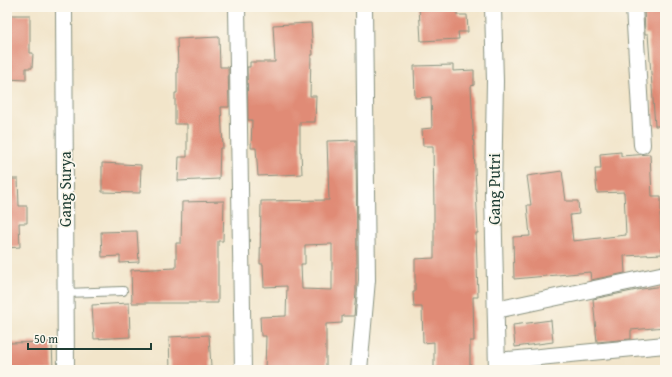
<svg xmlns="http://www.w3.org/2000/svg" width="672" height="377" viewBox="0 0 672 377" font-family="'Gentium Book Plus',serif">
  <style>
    .building { fill: #e08b76; fill-rule: evenodd }
    .lines { fill: none; stroke-linecap: round; stroke-linejoin: round }
    .service-casing { stroke: #88917f; stroke-width: 10 }
    .minor-casing { stroke: #88917f; stroke-width: 18 }
    .service { stroke: #fff; stroke-width: 8 }
    .minor { stroke: #fff; stroke-width: 16 }
    .labels { text-anchor: middle; dominant-baseline: central; stroke-width: 3.5; stroke-linejoin: round; paint-order: stroke }
    .street-label { font-size: 16px; fill: #1f3d34; stroke: #fbf7ec }
  </style>
  <rect width="100%" height="100%" fill="#fbf7ec"/>
  <filter id="ink" filterUnits="userSpaceOnUse"><feTurbulence type="fractalNoise" baseFrequency=".025" numOctaves="2"/><feDisplacementMap in="SourceGraphic" scale="8" xChannelSelector="R" yChannelSelector="G"/><feConvolveMatrix kernelMatrix="1 2 1 2 8 2 1 2 1" color-interpolation-filters="sRGB"/></filter>
  <filter id="wash" filterUnits="userSpaceOnUse"><feTurbulence type="fractalNoise" baseFrequency=".012" numOctaves="4" result="noise"/><feDisplacementMap in="SourceGraphic" scale="16" xChannelSelector="R" yChannelSelector="G"/><feGaussianBlur stdDeviation="0.9" result="paint"/><feColorMatrix in="noise" values="0 0 0 0 0 0 0 0 0 0 0 0 0 0 0 0 0 1.4 0 .05"/><feComposite in="paint" operator="in"/></filter>
  <g filter="url(#wash)">
    <rect width="100%" height="100%" fill="#f2e5ca"/>
    <g id="blocks">
      <g class="building">
        <path d="M419 7H457V15H467L468 32H458L459 39 421 41Z"/>
        <path d="M644 7H665V126H655L648 34H645Z"/>
        <path d="M7 15H30V53H33L32 68H26V80L7 79Z"/>
        <path d="M311 23 313 55H311L310 96H316L315 122H300V152H301L302 174 258 176 256 148H251L252 120H248L247 67H250V62H275L273 25Z"/>
        <path d="M219 37 220 67H228L229 107H221L223 148H220L219 179 178 181 179 157H187V124H175V93H177V68H178L177 39Z"/>
        <path d="M453 65V71L474 70V85L471 86 477 210 478 233H476L478 297H473L474 341H470V370H434V342L423 343 422 307H414L413 292H415V259L434 258V211L433 146H423L422 129 432 128 431 97 415 98 414 66Z"/>
        <path d="M356 140 357 267H356V292L354 316H342V323L326 324V370H265L266 336H261L260 317 286 316 287 286 264 287 263 264H260L261 201 329 200 327 141ZM332 244V290L302 289 301 264H305V245Z"/>
        <path d="M621 152V156L650 154 652 196H661V213L660 214 662 254 624 256 625 273 591 280 590 272 514 279 513 237 530 236 527 205H531L527 176 562 171 566 201H578L579 214 570 215 573 241 626 235 624 192 597 193 595 169H601L600 154Z"/>
        <path d="M102 163 141 165 140 193 102 192Z"/>
        <path d="M7 179H18L19 206H27V223H19L20 247 7 248Z"/>
        <path d="M224 201 223 241H218V303H132L131 270 176 268V243H181L182 202Z"/>
        <path d="M137 231 139 262 120 263V256L102 257 101 232Z"/>
        <path d="M662 286 665 327 631 330V339L597 342 593 299 642 289Z"/>
        <path d="M129 303 130 337 94 339 92 305Z"/>
        <path d="M551 320 553 342 515 347 513 325Z"/>
        <path d="M209 335 211 367 170 370 169 337Z"/>
        <path d="M52 342 53 370H9L8 343Z"/>
      </g>
    </g>
  </g>
  <g filter="url(#ink)">
    <use href="#blocks" fill-opacity="0" stroke="#88917f" stroke-width="1"/>
    <g class="lines">
      <g class="service-casing">
        <path id="service" d="M66 293 123 291"/>
      </g>
      <g class="minor-casing">
        <g id="minor">
          <path d="M64 7 66 370"/>
          <path d="M237 7 243 370"/>
          <path d="M493 7 495 81 493 194 497 370"/>
          <path d="M634 7 642 145"/>
          <path d="M496 310 665 274"/>
          <path d="M497 361 665 345"/>
          <path d="M359 370 367 280 364 7"/>
        </g>
      </g>
      <use href="#service" class="service"/>
      <use href="#minor" class="minor"/>
    </g>
  </g>
  <g class="labels">
    <g class="street-label">
      <text transform="translate(65 189) rotate(-90)">Gang Surya</text>
      <text transform="translate(494 189) rotate(-90)">Gang Putri</text>
    </g>
  </g>
  <rect width="672" height="377" fill="none" stroke="#fbf7ec" stroke-width="24"/>
  <path d="M28 343v6h123v-6" fill="none" stroke="#1f3d34" stroke-width="2"/>
  <text x="34" y="343" font-size="12" fill="#1f3d34" stroke="#fbf7ec" stroke-width="3" paint-order="stroke">50 m</text>
</svg>
